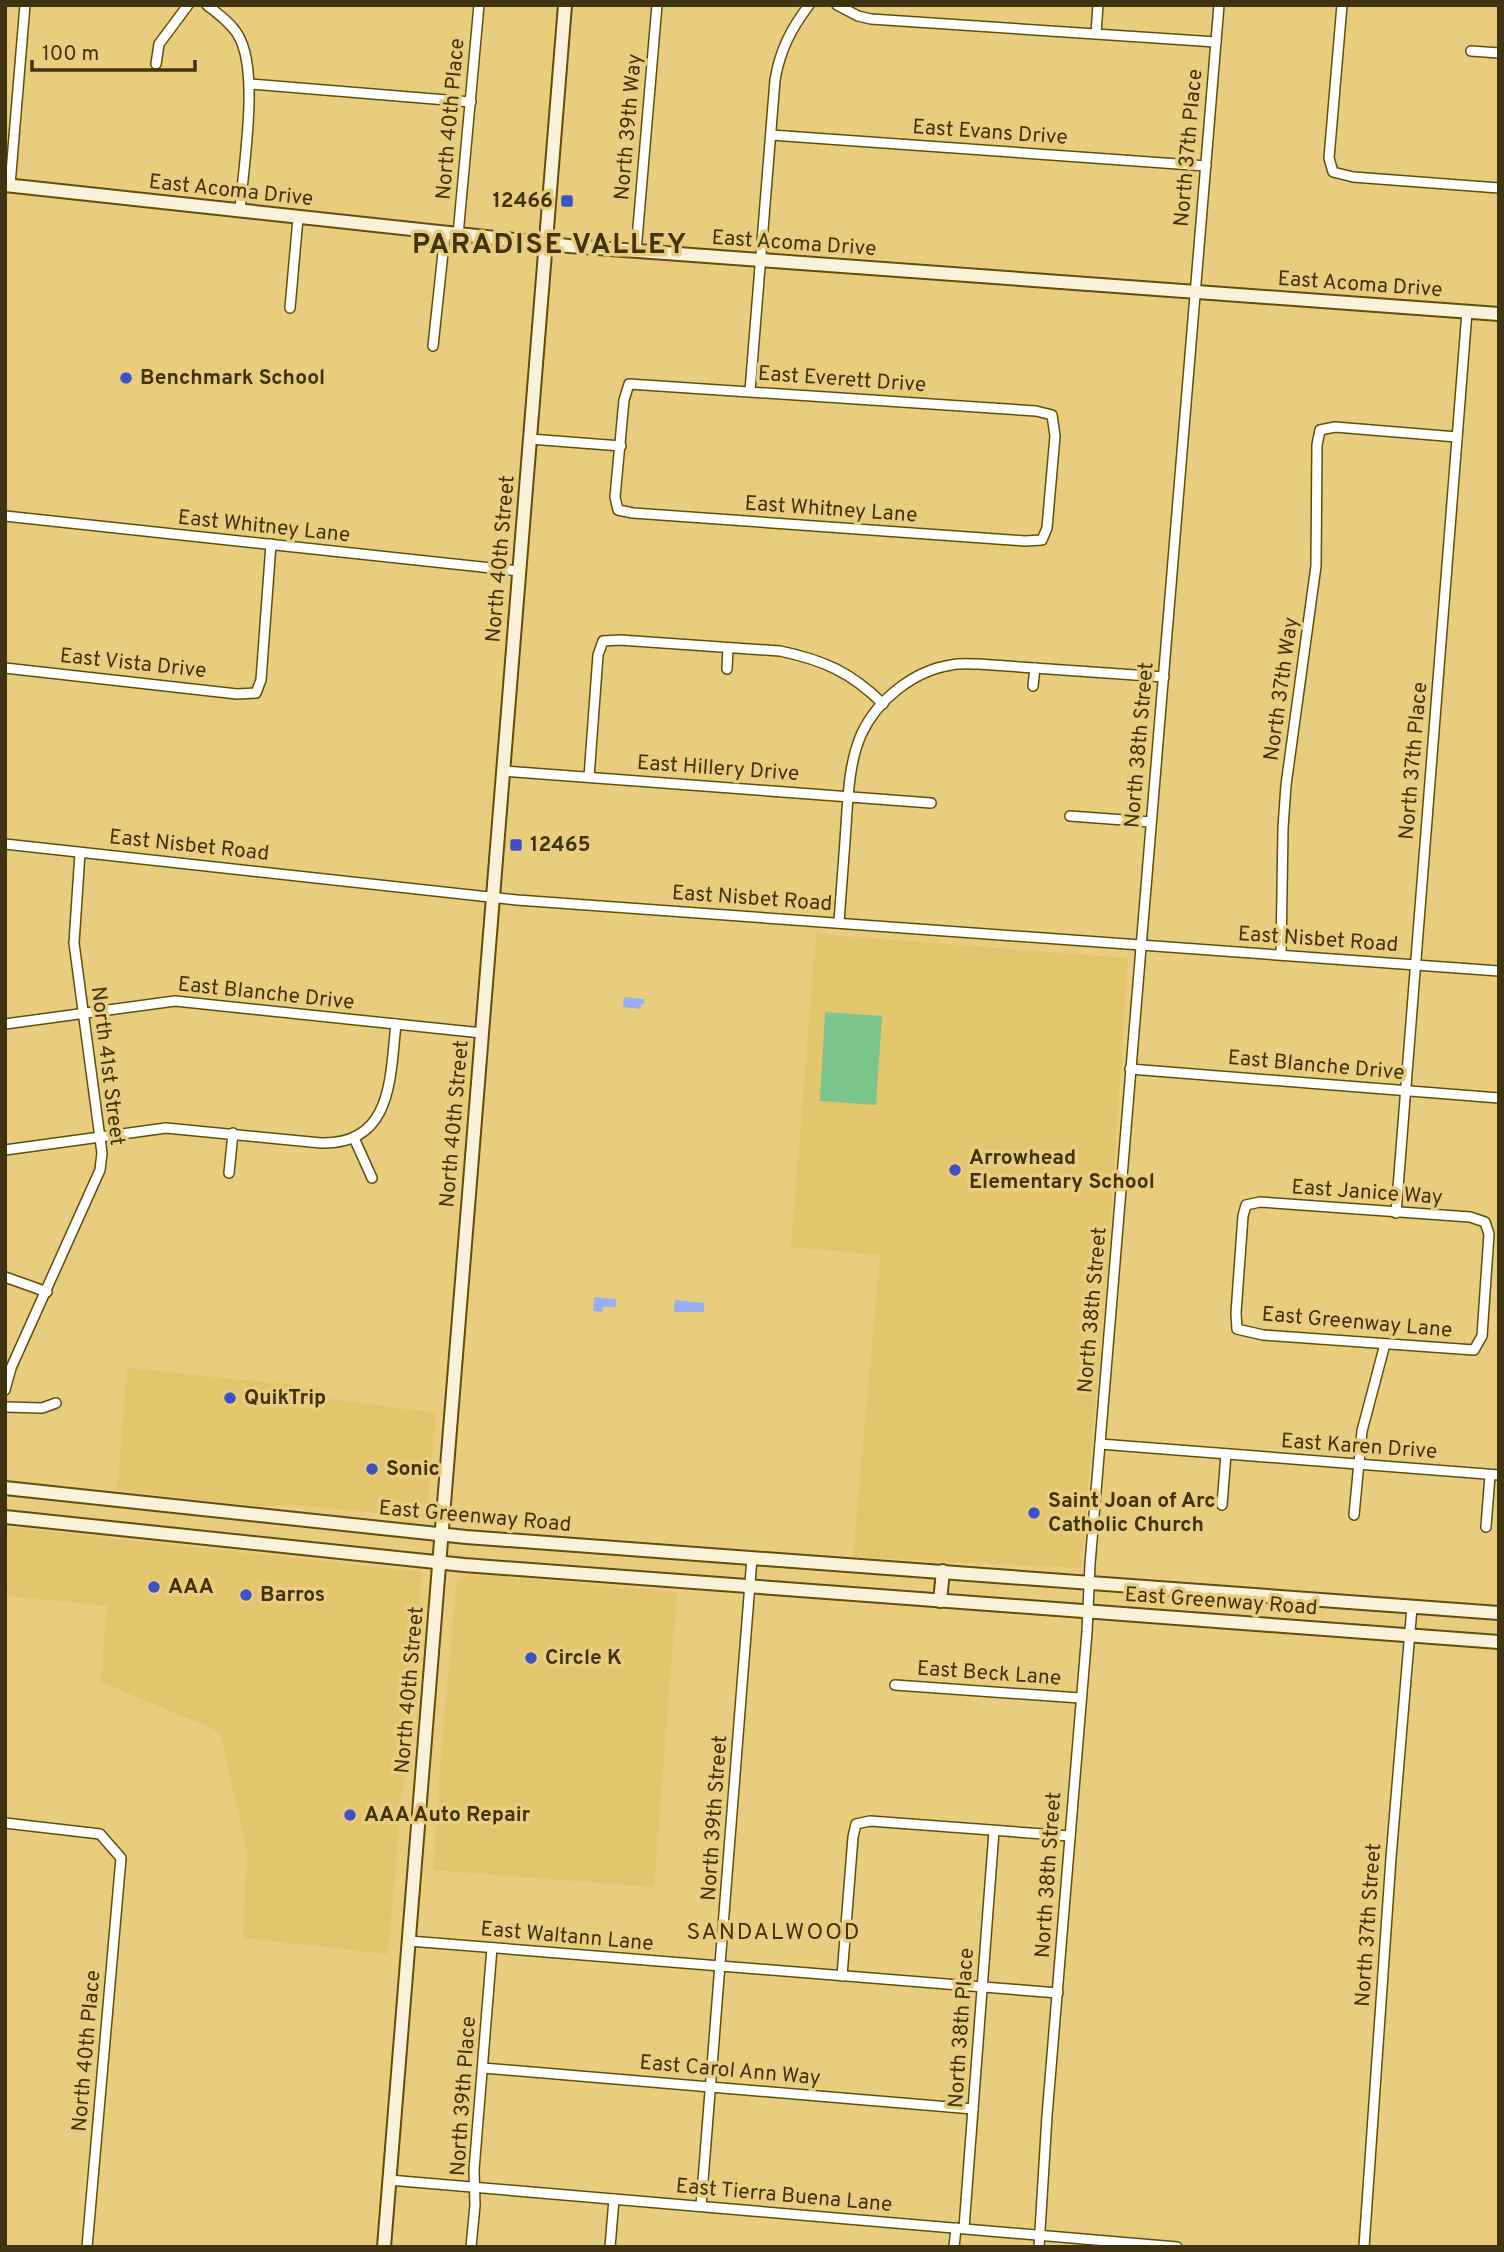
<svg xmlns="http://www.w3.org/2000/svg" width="1504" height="2252" viewBox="0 0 1504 2252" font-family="Overpass,sans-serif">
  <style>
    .built { fill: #e3c56d }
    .green { fill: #7bc58d }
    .water { fill: #99aef1 }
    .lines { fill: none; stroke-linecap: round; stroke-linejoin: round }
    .street-casing { stroke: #624e0c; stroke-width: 12 }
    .secondary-casing { stroke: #624e0c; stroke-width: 16 }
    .street { stroke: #fff; stroke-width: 9 }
    .secondary { stroke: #faf1da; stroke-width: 12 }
    .poi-dot { fill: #3d52c5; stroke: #e9cd7e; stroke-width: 2.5 }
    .labels { text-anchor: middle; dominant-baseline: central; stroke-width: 7; stroke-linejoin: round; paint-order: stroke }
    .street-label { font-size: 21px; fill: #3f3312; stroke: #e9cd7e }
    .poi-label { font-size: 21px; font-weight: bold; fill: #3f3312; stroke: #e9cd7e; text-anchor: start }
    .neighbourhood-label { font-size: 23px; letter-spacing: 2px; fill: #3f3312; stroke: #e9cd7e }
    .district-label { font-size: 28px; font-weight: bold; letter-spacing: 2px; fill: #3f3312; stroke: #e9cd7e }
  </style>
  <rect width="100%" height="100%" fill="#e9cd7e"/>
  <g class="built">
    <path d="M816 934 1128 958 1107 1271 1081 1568 853 1557 880 1255 791 1247Z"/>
    <path d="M127 1368 323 1388 324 1398 436 1413 427 1510 425 1516 411 1523 368 1512 295 1505 255 1506 117 1490Z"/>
    <path d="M5 1527 422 1572 388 1954 243 1938 247 1852 220 1732 101 1682 107 1606 5 1596Z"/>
    <path d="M470 1574 677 1592 654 1887 433 1870 440 1766 456 1586 462 1578Z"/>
  </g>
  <path class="green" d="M825 1012 882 1016 876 1105 820 1101Z"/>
  <g class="water">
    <path d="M624 997 644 999V1004H641V1009L623 1007Z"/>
    <path d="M594 1297 616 1299V1307H603L602 1312 593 1311Z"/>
    <path d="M675 1300 704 1303V1312H674Z"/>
  </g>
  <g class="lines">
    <g class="street-casing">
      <g id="street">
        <path d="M207 5C218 14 231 23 238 35 260 71 243 167 240 211"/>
        <path d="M837 5 858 16 871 19 1216 42"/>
        <path d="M1342 5 1329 158 1333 172 1353 177 1499 188"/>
        <path d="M1096 33 1098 5"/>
        <path d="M1471 51 1499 53"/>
        <path d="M156 64 159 44 188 5"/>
        <path d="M250 84 471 102"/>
        <path d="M771 135 1206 166"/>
        <path d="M10 185 25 5"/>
        <path d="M458 235 479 5"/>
        <path d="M636 251 657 5"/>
        <path d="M290 308 298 218"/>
        <path d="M433 346 445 234"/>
        <path d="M629 384 1036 411 1052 415 1055 436 1047 528 1042 540 1025 541 633 513 618 510 615 497 624 400Z"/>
        <path d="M750 391 775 80C780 50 791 29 809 5"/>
        <path d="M530 439 621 446"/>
        <path d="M5 516 519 571"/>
        <path d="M5 668 237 694 256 693 261 680 271 544"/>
        <path d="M727 669 728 648"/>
        <path d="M1033 686 1035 668"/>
        <path d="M503 771 931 803"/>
        <path d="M589 777 598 655 603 641 620 640 780 651C823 660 851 672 883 704"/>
        <path d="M1070 816 1151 822"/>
        <path d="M5 844 517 900 1499 971"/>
        <path d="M839 923C841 891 844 858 846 826 848 796 849 763 861 735 877 700 913 671 951 665 960 663 970 664 978 664L1164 677"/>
        <path d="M1281 954 1283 828 1286 785 1316 566 1317 445 1320 430 1335 427 1457 437"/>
        <path d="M5 1024 175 1001 482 1033"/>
        <path d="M1130 1069 1499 1098"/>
        <path d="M354 1138 372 1178"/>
        <path d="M5 1150 166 1128 321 1143C393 1145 390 1077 396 1024"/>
        <path d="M229 1173 233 1133"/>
        <path d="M1260 1202 1470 1217 1485 1222 1489 1234 1482 1336 1474 1350 1263 1335 1237 1329 1236 1313 1243 1216 1246 1205Z"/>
        <path d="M1396 1213 1467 312"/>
        <path d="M5 1277 47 1292"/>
        <path d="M5 1390 11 1368 100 1170 102 1153 74 943 80 853"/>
        <path d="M5 1407 42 1408 56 1403"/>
        <path d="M1100 1444 1499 1475"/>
        <path d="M1222 1505 1226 1454"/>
        <path d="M1354 1515 1362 1431 1385 1344"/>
        <path d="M1486 1527 1490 1475"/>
        <path d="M895 1685 1080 1698"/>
        <path d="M5 1823 100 1834 121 1858 87 2247"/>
        <path d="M409 1941 1058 1993"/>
        <path d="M842 1976 853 1837 856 1824 870 1821 1070 1836"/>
        <path d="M483 2068 973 2109"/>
        <path d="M389 2180 1177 2247"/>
        <path d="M701 2206 752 1558"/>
        <path d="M964 2228 994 1831"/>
        <path d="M471 2247 475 2205 474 2170 492 1948"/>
        <path d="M610 2247 614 2199"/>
        <path d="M954 2247 956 2228"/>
        <path d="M1039 2247 1047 2116 1087 1632 1090 1564 1219 5"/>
        <path d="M1364 2247 1391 1858 1412 1607"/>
      </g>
    </g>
    <g class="secondary-casing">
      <g id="secondary">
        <path d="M5 185 569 246 1499 314"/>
        <path d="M5 1488 466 1537 1499 1613"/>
        <path d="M5 1517 464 1565 1499 1642"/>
        <path d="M940 1601 943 1571"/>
        <path d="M384 2247 565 5"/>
      </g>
    </g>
    <use href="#street" class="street"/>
    <use href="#secondary" class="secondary"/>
  </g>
  <g class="poi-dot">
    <rect x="560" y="194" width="14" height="14" rx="3.5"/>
    <circle cx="126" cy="378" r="7"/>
    <rect x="509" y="838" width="14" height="14" rx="3.5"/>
    <circle cx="955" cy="1170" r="7"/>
    <circle cx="230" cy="1398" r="7"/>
    <circle cx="372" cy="1469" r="7"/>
    <circle cx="1034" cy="1513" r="7"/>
    <circle cx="154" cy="1587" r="7"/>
    <circle cx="246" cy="1595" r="7"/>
    <circle cx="531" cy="1658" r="7"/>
    <circle cx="350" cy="1815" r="7"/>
  </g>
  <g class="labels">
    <g class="street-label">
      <text transform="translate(451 119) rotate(-85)">North 40th Place</text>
      <text transform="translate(629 127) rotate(-85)">North 39th Way</text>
      <text transform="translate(990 133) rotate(4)">East Evans Drive</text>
      <text transform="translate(1189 148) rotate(-85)">North 37th Place</text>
      <text transform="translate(231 191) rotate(6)">East Acoma Drive</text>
      <text transform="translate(794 244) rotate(4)">East Acoma Drive</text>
      <text transform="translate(1360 285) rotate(4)">East Acoma Drive</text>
      <text transform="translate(842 380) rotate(4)">East Everett Drive</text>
      <text transform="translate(831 510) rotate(4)">East Whitney Lane</text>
      <text transform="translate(264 527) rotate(6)">East Whitney Lane</text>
      <text transform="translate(501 559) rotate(-85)">North 40th Street</text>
      <text transform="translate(133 664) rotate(6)">East Vista Drive</text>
      <text transform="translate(1282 689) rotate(-82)">North 37th Way</text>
      <text transform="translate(1140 745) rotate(-85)">North 38th Street</text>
      <text transform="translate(1414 761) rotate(-85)">North 37th Place</text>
      <text transform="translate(718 769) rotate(4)">East Hillery Drive</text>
      <text transform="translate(189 846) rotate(6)">East Nisbet Road</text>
      <text transform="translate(752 899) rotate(4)">East Nisbet Road</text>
      <text transform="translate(1318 940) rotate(4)">East Nisbet Road</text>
      <text transform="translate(266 994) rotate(6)">East Blanche Drive</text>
      <text transform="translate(107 1066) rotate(83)">North 41st Street</text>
      <text transform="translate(1316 1066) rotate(5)">East Blanche Drive</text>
      <text transform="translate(455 1124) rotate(-85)">North 40th Street</text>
      <text transform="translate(1367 1193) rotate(4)">East Janice Way</text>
      <text transform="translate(1093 1310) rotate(-85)">North 38th Street</text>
      <text transform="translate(1357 1323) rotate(5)">East Greenway Lane</text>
      <text transform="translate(1359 1447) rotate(4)">East Karen Drive</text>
      <text transform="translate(475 1517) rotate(5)">East Greenway Road</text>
      <text transform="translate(1221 1602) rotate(4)">East Greenway Road</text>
      <text transform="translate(989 1674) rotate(4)">East Beck Lane</text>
      <text transform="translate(410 1690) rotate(-85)">North 40th Street</text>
      <text transform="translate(715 1818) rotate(-86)">North 39th Street</text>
      <text transform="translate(1049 1875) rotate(-86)">North 38th Street</text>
      <text transform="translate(1369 1925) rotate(-86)">North 37th Street</text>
      <text transform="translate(567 1937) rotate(5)">East Waltann Lane</text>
      <text transform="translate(962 2028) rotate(-86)">North 38th Place</text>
      <text transform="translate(87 2051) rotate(-85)">North 40th Place</text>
      <text transform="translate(730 2071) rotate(5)">East Carol Ann Way</text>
      <text transform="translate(464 2096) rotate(-86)">North 39th Place</text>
      <text transform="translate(784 2196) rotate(5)">East Tierra Buena Lane</text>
    </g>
    <g class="poi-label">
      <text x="553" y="201" text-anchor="end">12466</text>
      <text x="140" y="378">Benchmark School</text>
      <text x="530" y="845">12465</text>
      <text x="969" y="1158">Arrowhead<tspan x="969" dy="24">Elementary School</tspan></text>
      <text x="244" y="1398">QuikTrip</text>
      <text x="386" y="1469">Sonic</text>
      <text x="1048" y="1501">Saint Joan of Arc<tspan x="1048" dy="24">Catholic Church</tspan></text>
      <text x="168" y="1587">AAA</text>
      <text x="260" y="1595">Barros</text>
      <text x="545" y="1658">Circle K</text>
      <text x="364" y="1815">AAA Auto Repair</text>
    </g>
    <g class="neighbourhood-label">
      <text x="774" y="1933">SANDALWOOD</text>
    </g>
    <g class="district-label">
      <text x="550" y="246">PARADISE VALLEY</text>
    </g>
  </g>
  <rect width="1504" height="2252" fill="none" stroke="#3f3312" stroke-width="14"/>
  <path d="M32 60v10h163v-10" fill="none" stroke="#3f3312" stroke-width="3.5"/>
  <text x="42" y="60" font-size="21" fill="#3f3312" stroke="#e9cd7e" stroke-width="5" paint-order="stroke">100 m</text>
</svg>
